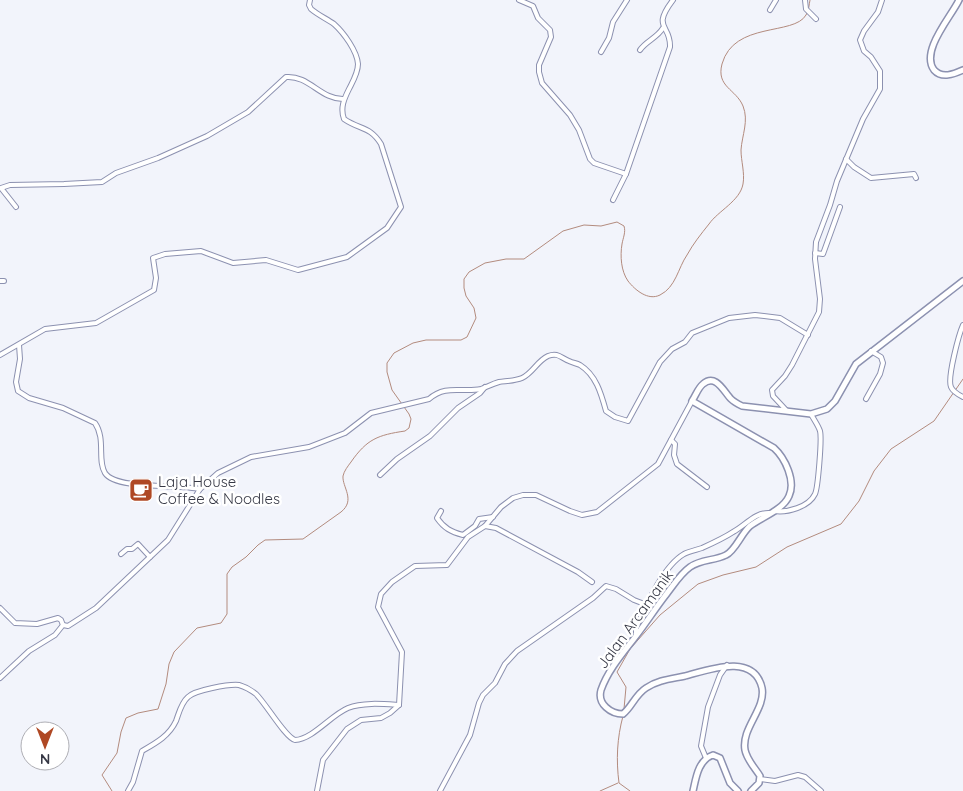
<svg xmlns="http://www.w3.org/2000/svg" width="963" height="791" viewBox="0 0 963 791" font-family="Quicksand,sans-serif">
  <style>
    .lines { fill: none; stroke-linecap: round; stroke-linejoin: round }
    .stream { stroke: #b38b7e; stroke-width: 1 }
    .minor-casing { stroke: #8c91b0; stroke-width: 6 }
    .tertiary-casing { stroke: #8c91b0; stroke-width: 8 }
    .minor { stroke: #fff; stroke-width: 4 }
    .tertiary { stroke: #fff; stroke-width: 5 }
    .labels { text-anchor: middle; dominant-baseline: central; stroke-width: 5; stroke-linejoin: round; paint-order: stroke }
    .poi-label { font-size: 15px; fill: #363845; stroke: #fff; text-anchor: start }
    .street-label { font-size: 15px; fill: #363845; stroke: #fff }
  </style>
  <rect width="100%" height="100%" fill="#f2f4fb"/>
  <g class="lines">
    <g class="stream">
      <path d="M624 709 626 687 617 672 630 649 660 615 698 584 723 575 756 567 787 547 841 524 859 501 874 471 891 449 934 421 963 379"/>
      <path d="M623 716C617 738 616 760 619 783L630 791"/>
      <path d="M112 791 102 775 117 753 121 732 126 718 138 713 158 709 166 684 169 664 174 652 197 628 221 623 227 614V574L232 567 246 557 258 545 265 540 303 539 341 512C356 500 342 487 343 476 344 471 348 466 351 462 367 439 378 435 405 431L409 428 411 419 409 414 392 390 387 372V363L394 353 413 343 426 340H461L467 337 476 318 474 308 466 296 464 288V279L469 272 485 263 506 259H524L563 231 584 225 601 226 617 222 624 226C626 232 623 238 622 244 620 256 621 271 628 281 635 290 648 301 660 295 676 287 678 268 687 255 693 244 701 234 709 224 718 211 740 201 743 184 745 173 741 161 741 150 742 135 749 121 743 106 736 89 716 87 722 64 734 21 794 36 806 15 809 11 809 4 810 0"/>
      <path d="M600 791 618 783"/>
    </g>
    <g class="minor-casing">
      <g id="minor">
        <path d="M519 0 533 6 538 18 550 30 551 37 539 65V72L542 83 570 115 579 130 590 159 594 163 626 174 670 47C671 24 651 29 673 0"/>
        <path d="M805 0 806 9 816 19"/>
        <path d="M770 10 776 0"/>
        <path d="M640 50C646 41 657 38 663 28"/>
        <path d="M601 52 609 38 613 22 627 0"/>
        <path d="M846 159 854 167 871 178 914 174 916 178"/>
        <path d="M613 200 626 174"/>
        <path d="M16 207 1 188 10 185 64 184 102 182 116 173 158 158 207 136 248 112 286 77C309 75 321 100 344 99"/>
        <path d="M815 253 823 254 840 207"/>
        <path d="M0 281H4"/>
        <path d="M963 325C959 334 947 378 951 387 953 392 959 395 963 397"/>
        <path d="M19 345 20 359 16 382 18 391 29 398 63 408 95 423C106 439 97 460 105 473 116 490 179 484 200 489"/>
        <path d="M0 355 45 329 96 323 154 290 156 278 153 258 165 254 201 251 233 263 266 260 298 270 347 257 387 228 401 207 381 144C370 126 360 130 344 119 340 108 344 99 349 89 353 81 358 73 358 64 357 51 344 33 334 24 327 19 318 15 311 9L309 5 310 0"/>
        <path d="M866 399 880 374 883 363 881 357 871 351"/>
        <path d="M787 411 773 396 772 390 785 376 792 365 819 312 820 299 815 259 816 242 830 205 837 181 863 119 880 89V71L871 57 864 51 860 40 864 31 878 12 882 0"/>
        <path d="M671 440 675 444 674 455 677 464 707 487"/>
        <path d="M380 475 397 459 430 436 458 408 480 393 485 387"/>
        <path d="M441 511 437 518C444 528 451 532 463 535L475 526 479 519 493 517"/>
        <path d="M774 511C787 513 809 507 815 494 818 488 822 438 820 431 818 425 814 420 811 414"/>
        <path d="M485 526 496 528 578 572 592 582"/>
        <path d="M121 554 127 549H132L138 544 150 557"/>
        <path d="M0 608 15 623 37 624 58 618 61 620 63 625"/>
        <path d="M636 635V628C646 606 663 566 684 554 690 551 696 550 702 548 713 543 724 538 733 532 746 525 755 512 770 513"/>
        <path d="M0 678 29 651 55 635 63 625 68 626 96 608 168 540 200 489 218 473 251 457 309 447 345 433 371 413 429 399C446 384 462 393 481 389 487 387 492 384 499 382 506 381 515 381 522 378 533 373 537 361 548 356 558 352 561 358 569 361 573 363 576 363 580 365 596 375 601 393 606 411L615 417 628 421 660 362 672 349 685 342 692 333 729 318 755 315 780 318 808 335"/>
        <path d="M706 758 701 746 708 707 720 675 727 665"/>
        <path d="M760 779 775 781 798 775 805 777 821 791"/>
        <path d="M128 791 133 782 142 751C156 743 169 736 176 721 179 713 181 703 188 697 195 690 229 684 239 685 246 687 251 690 256 694 267 705 285 737 295 740 313 739 331 715 348 708 363 702 384 704 399 705"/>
        <path d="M317 791 323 760 347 729 361 720 381 718 390 713 399 705 402 652 378 607 381 594 392 582 415 566 447 565 468 537 485 526 501 507 513 498 523 495H536L570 511 582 515 597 512 658 464 692 401"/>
        <path d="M440 791 470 735 479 703 483 695 495 683 505 664 517 651 593 598 606 586 616 589 634 600 647 605"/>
      </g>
    </g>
    <g class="tertiary-casing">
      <g id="tertiary">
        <path d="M959 0C951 17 920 51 934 70 942 79 954 74 963 70"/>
        <path d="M693 791C696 778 698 760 713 755L720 758 730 783 738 791"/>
        <path d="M751 791 759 783 760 776C755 768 747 760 745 750 741 728 766 709 762 688 754 652 708 670 685 676 671 679 658 680 646 688 635 695 632 707 623 714 611 714 597 704 601 690 608 670 623 653 636 636 646 623 655 609 665 596 673 586 680 574 690 567 701 559 714 561 726 555 735 551 741 534 750 526 762 517 783 510 789 496 796 481 785 458 774 448L692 401C696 395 698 388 703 384 716 373 724 392 731 399 734 402 738 404 742 406L811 414 827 409 835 401 856 364 963 281"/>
      </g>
    </g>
    <use href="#minor" class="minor"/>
    <use href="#tertiary" class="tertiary"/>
  </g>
  <defs>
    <g id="cafe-square" transform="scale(1.25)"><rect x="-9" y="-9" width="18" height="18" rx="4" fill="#af4824" stroke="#fff"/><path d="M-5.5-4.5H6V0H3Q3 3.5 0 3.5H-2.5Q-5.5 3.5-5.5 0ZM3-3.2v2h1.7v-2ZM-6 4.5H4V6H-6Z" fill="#fff"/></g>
  </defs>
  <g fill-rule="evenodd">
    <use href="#cafe-square" x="141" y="490"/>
  </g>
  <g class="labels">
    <g class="poi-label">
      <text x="158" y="481">Laja House<tspan x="158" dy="17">Coffee &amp; Noodles</tspan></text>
    </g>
    <g class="street-label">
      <text transform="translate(635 619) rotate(-54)">Jalan Arcamanik</text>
    </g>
  </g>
  <g transform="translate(45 746) rotate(180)"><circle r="24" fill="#ffffff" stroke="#afafb5"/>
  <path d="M0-4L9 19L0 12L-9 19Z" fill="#af4824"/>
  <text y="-8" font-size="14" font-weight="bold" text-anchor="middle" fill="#363845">N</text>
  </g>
</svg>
